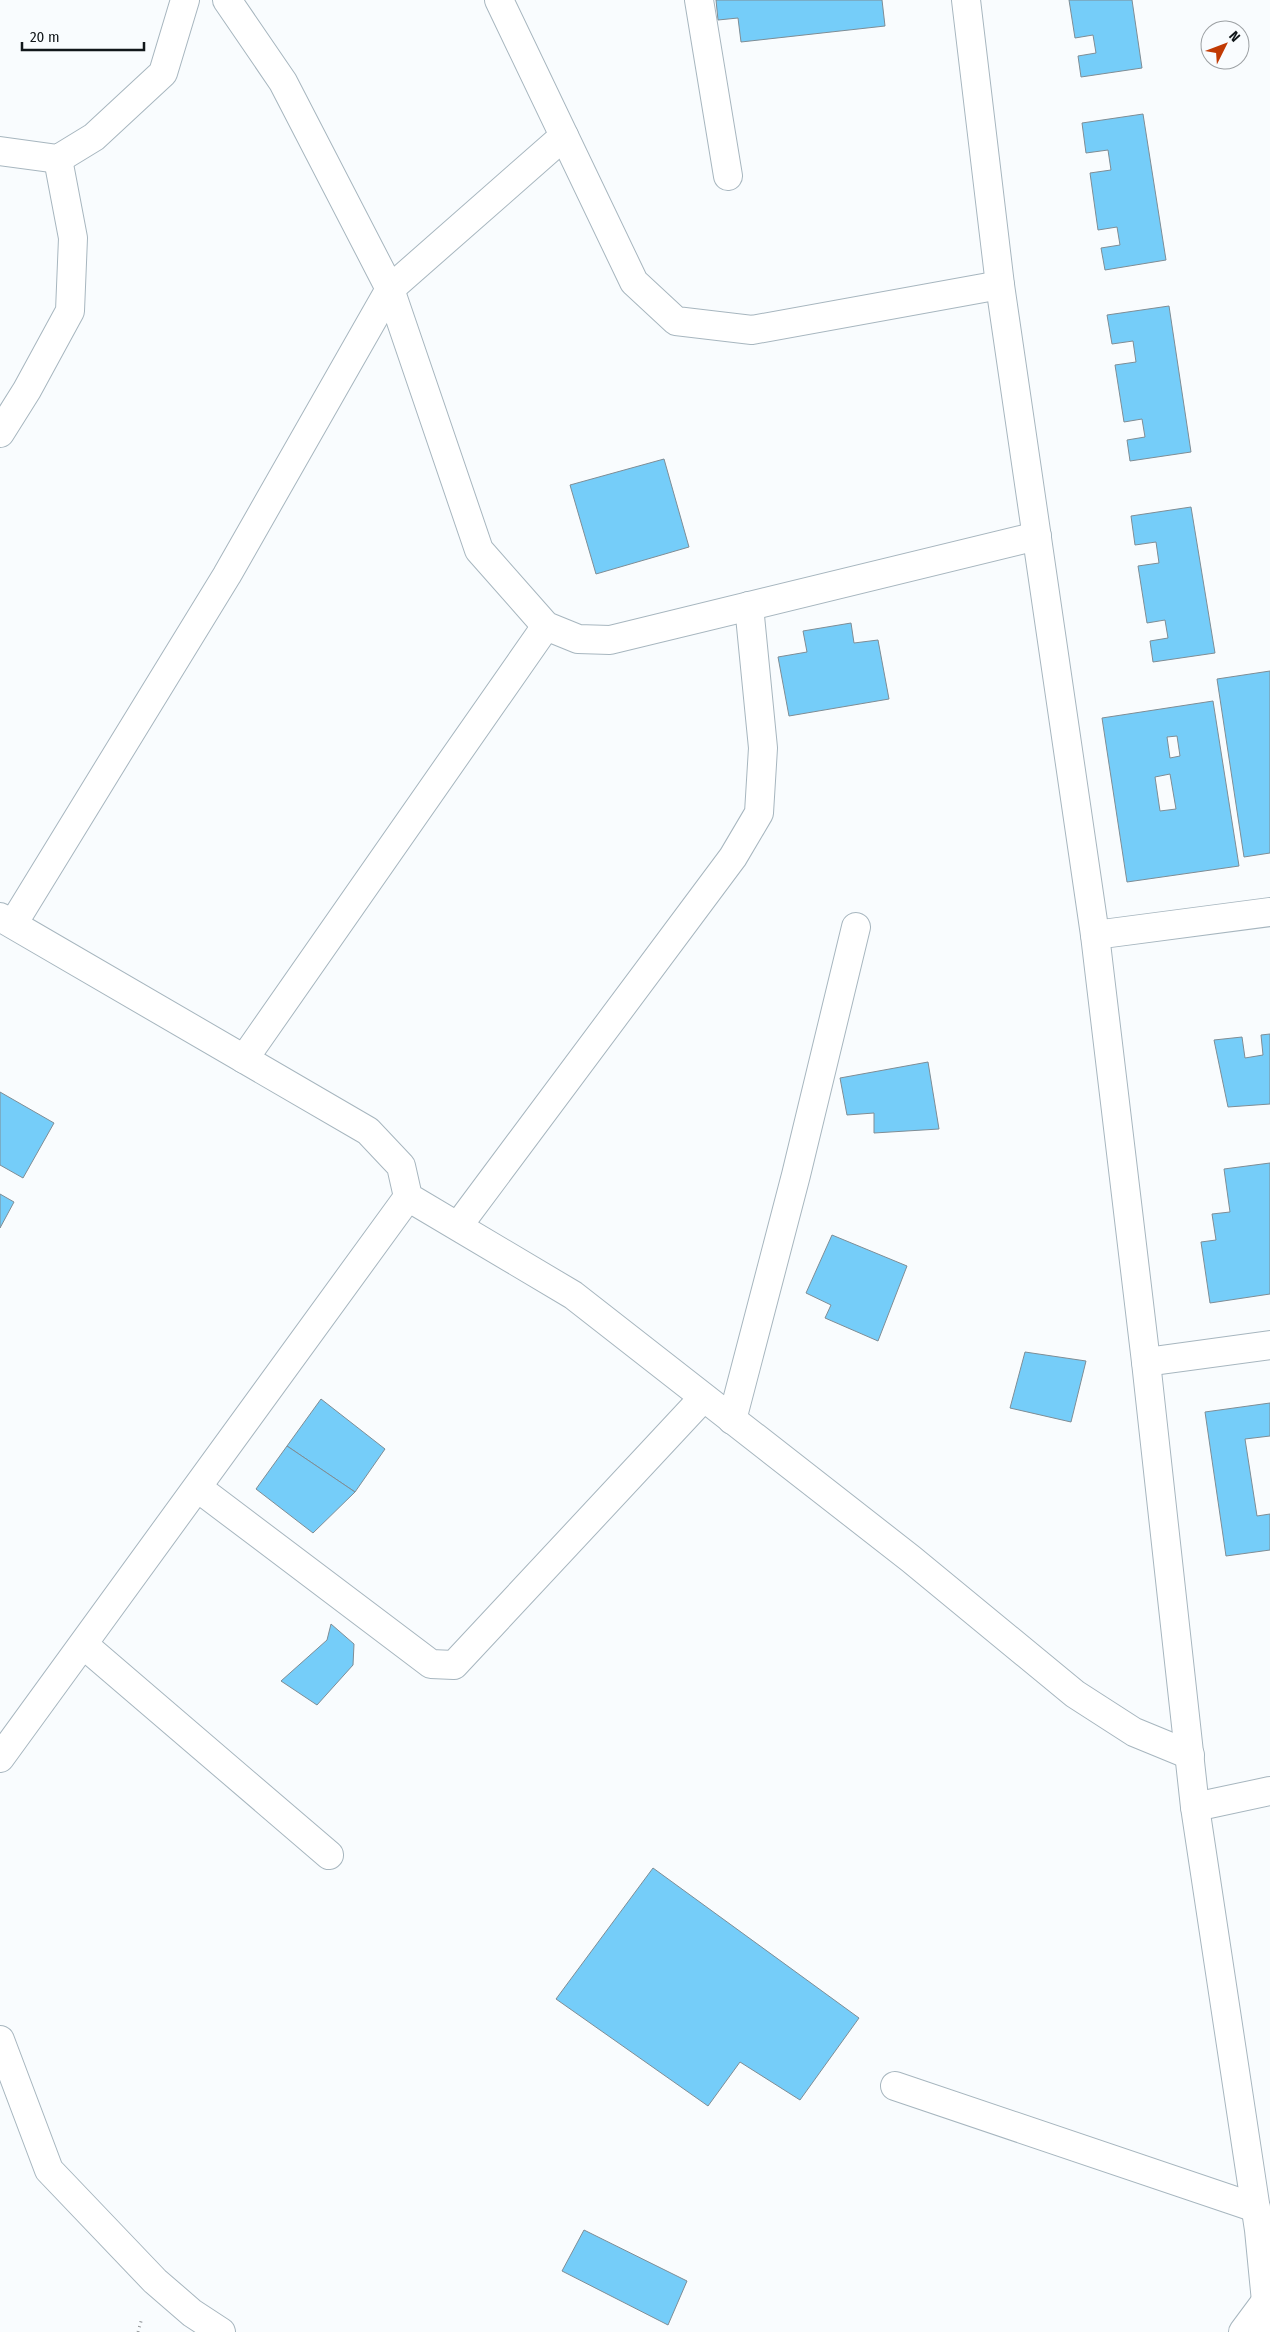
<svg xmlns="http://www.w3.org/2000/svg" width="1270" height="2332" viewBox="0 0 1270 2332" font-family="'Fira Sans Condensed',sans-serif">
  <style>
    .building { fill: #75cdf9; stroke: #7f8d95; fill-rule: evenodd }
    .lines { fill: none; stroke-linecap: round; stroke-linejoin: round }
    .street-casing { stroke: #a7b6bf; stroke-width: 30 }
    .path { stroke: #8a8e91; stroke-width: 3; stroke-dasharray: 1 4; stroke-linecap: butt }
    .street { stroke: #fff; stroke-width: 28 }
  </style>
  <rect width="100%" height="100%" fill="#f9fcfe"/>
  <g class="building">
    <path d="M716 0H882L885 26 741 42 738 18 718 20Z"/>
    <path d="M1069 0H1132L1142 68 1081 77 1078 56 1096 53 1093 35 1075 38Z"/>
    <path d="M1143 114 1166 260 1105 270 1101 248 1120 245 1117 227 1098 230 1090 173 1111 170 1108 150 1086 153 1082 123Z"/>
    <path d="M1169 306 1191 452 1130 461 1127 440 1145 437 1142 419 1124 422 1115 365 1136 362 1133 341 1112 344 1107 315Z"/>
    <path d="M664 459 689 547 596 574 570 485Z"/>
    <path d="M1191 507 1215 653 1153 662 1150 641 1168 638 1165 620 1147 623 1138 566 1159 563 1156 542 1135 545 1131 516Z"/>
    <path d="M851 623 854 643 878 640 889 699 789 716 778 657 807 652 803 631Z"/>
    <path d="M1270 671V853L1244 857 1217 679Z"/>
    <path d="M1213 701 1239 866 1127 882 1102 718ZM1177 736 1180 756 1170 758 1167 737ZM1170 774 1176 809 1160 811 1155 777Z"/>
    <path d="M1270 1034V1104L1228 1107 1214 1040 1242 1037 1245 1058 1263 1055 1261 1035Z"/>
    <path d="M928 1062 939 1129 874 1133V1113L847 1115 840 1078Z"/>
    <path d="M0 1092 54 1123 23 1178 0 1165Z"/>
    <path d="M1270 1163V1294L1210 1303 1201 1242 1216 1240 1212 1214 1230 1212 1224 1169Z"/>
    <path d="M0 1194 14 1202 0 1228Z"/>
    <path d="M832 1235 907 1266 878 1341 825 1318 831 1305 806 1293Z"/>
    <path d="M1025 1352 1086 1361 1071 1422 1010 1408Z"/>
    <path d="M321 1399 385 1449 355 1492 287 1446Z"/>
    <path d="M1270 1403V1436L1245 1439 1257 1516 1270 1514V1550L1226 1556 1205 1412Z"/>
    <path d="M287 1446 355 1492 313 1533 256 1489Z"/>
    <path d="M331 1624 354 1644 353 1665 317 1705 281 1681 327 1640Z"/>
    <path d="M653 1868 859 2018 800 2100 740 2062 708 2106 556 1999Z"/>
    <path d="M584 2230 687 2281 668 2325 562 2271Z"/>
  </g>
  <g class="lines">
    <g class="street-casing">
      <g id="street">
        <path d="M227 0 283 82 390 289 479 550 546 626 578 639 610 640 1037 536"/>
        <path d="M499 0 634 282 676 321 752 330 1000 285"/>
        <path d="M699 0 728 176"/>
        <path d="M966 0 1000 285 1095 935 1146 1362 1195 1807 1259 2230 1269 2332"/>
        <path d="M0 151 58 159 94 137 163 73 185 0"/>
        <path d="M0 433 27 390 70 311 73 238 58 159"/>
        <path d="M0 917 368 1131 401 1166 408 1197 573 1295 911 1559 1075 1694 1134 1732 1190 1755"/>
        <path d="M13 924 227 575 390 289 564 136"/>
        <path d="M1095 935 1270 912"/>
        <path d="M244 1059 546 626"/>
        <path d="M458 1226 733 857 759 813 763 748 749 606"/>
        <path d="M1146 1362 1270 1345"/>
        <path d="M732 1420 796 1175 856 927"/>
        <path d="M198 1488 431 1664 454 1665 703 1398"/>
        <path d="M84 1645 329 1855"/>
        <path d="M0 1758 408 1197"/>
        <path d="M1195 1807 1270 1791"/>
        <path d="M0 2040 49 2170 155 2281 192 2313 221 2332"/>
        <path d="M895 2086 1256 2208"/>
        <path d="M1243 2332 1266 2301"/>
      </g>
    </g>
    <path class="path" d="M138 2332 142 2318"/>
    <use href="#street" class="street"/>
  </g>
  <g transform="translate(1225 45) rotate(48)"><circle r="24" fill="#f9fcfe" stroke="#9ca0a3"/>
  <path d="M0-4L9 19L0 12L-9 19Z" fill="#c13a04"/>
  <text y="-8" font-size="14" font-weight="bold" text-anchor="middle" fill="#11171a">N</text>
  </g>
  <path d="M22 42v8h122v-8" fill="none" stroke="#11171a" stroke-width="2.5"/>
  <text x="30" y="42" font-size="15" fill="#11171a" stroke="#f9fcfe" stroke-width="4" paint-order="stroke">20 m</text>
</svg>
